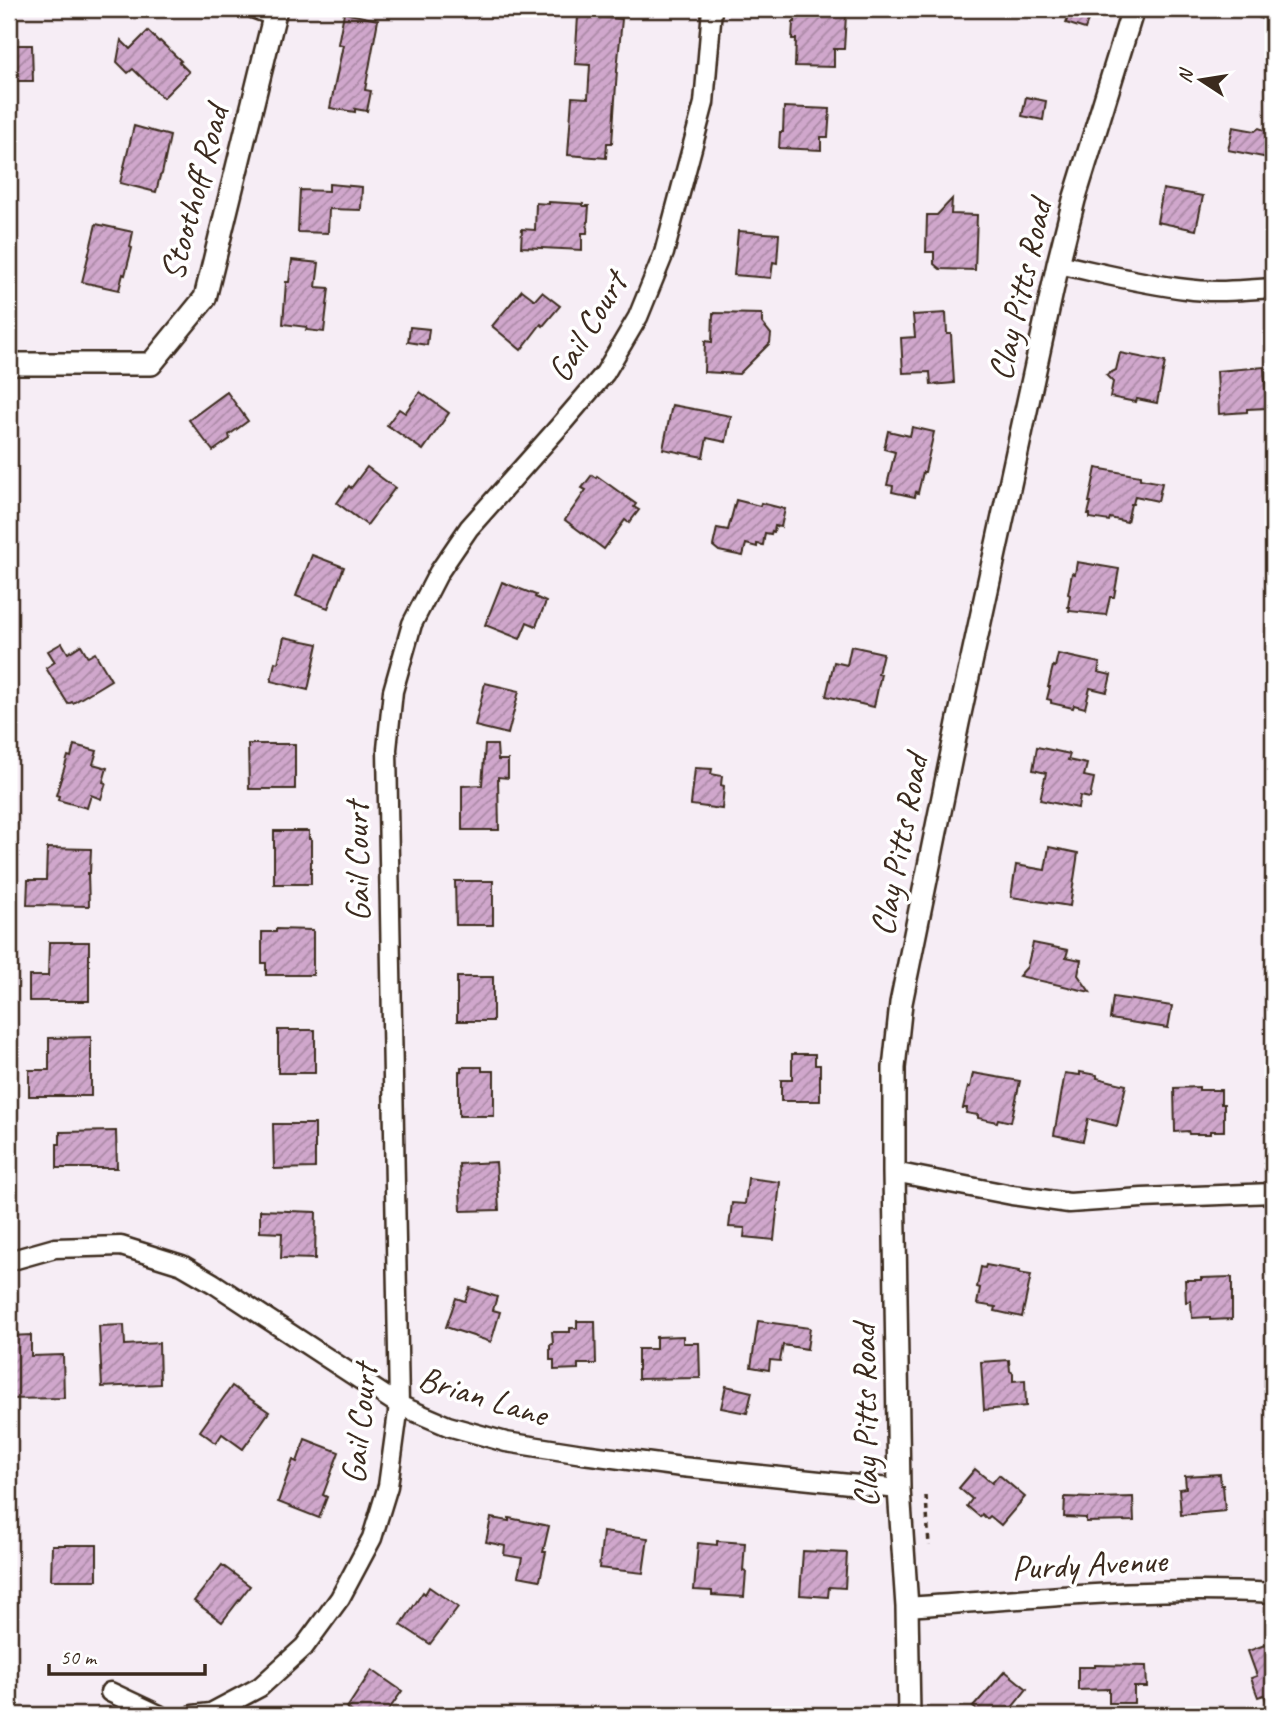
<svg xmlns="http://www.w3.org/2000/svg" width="1282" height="1724" viewBox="0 0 1282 1724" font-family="Caveat,sans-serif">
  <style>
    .building { fill: url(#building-hatch); stroke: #3b2a1e; stroke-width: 2 }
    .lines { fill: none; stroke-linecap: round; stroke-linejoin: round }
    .minor-casing { stroke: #3b2a1e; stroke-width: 23 }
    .tertiary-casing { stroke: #3b2a1e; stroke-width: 26 }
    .path { stroke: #3b2a1e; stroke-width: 3.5; stroke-dasharray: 5 5; stroke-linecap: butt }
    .minor { stroke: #fff; stroke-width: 18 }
    .tertiary { stroke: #fff; stroke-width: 21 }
    .labels { text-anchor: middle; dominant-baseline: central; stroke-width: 7; stroke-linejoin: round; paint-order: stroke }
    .street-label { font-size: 35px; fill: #3b2a1e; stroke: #fff }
  </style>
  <defs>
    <pattern id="building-hatch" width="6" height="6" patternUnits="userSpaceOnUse" patternTransform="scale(1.75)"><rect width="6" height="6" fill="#d0a7cc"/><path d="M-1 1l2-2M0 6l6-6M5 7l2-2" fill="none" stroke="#aa88a5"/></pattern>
  </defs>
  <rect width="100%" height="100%" fill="#f6edf5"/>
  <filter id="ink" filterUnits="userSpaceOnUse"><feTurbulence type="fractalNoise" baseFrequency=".0143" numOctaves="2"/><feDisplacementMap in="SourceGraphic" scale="14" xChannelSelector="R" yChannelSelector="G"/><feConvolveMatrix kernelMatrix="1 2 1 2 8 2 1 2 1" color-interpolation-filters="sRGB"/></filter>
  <g filter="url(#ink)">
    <g class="building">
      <path d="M796 9 838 10V15H846L844 49H834V67L795 66 796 39H792L793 22H795Z"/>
      <path d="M1070 9H1092L1085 29 1066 23Z"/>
      <path d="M344 13 378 20 365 90 371 91 367 111 355 109V112L330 108 343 45 338 44Z"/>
      <path d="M578 16 622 19 617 70 612 143H607L606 158 568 155 572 97 588 98 590 65 575 64Z"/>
      <path d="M148 31 159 42 160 41 181 61 179 62 189 72 163 98 133 69 128 73 117 62 121 40 130 49Z"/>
      <path d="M9 45H32L33 81H9Z"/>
      <path d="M1026 97 1046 101 1043 120 1022 116Z"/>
      <path d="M784 107 830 109 828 137H821V150L779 148 780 132H783Z"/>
      <path d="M134 126 170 136 162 174 160 176 156 192 120 183Z"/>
      <path d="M1233 127 1255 131 1259 128 1273 133V159L1228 150Z"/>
      <path d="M329 184 362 187 361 210 329 209 328 233 298 232 300 190 329 191Z"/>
      <path d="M1163 189 1203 196 1196 230 1157 222Z"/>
      <path d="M952 199 951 214 977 215 975 270 940 269 934 264V252H926L927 215H937Z"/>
      <path d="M549 202 583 204V206H589L587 233H582V250L521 247 522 229 535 230 536 203 549 204Z"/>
      <path d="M96 224 133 232 130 247 132 248 125 275 123 274 119 290 82 282Z"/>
      <path d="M738 231 779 234 777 263 773 262 771 278 734 275Z"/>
      <path d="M292 260 319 263 316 287 329 288 324 332 306 330 307 327 283 324 286 282H289Z"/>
      <path d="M522 290 535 300 542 292 560 306 543 326 541 324 521 350 492 326Z"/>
      <path d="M713 313 762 314V323L771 334 770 343 739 374 704 372 705 341 712 342Z"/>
      <path d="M946 313 947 334H951L954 383 931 385 930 372 903 373 901 338 915 337 913 315Z"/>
      <path d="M410 327 429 329 427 345 408 342Z"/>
      <path d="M1120 353 1165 362 1157 403 1137 399 1136 402 1110 397 1113 382 1106 375 1116 370Z"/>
      <path d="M1264 367 1267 408 1247 409V412L1219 414 1217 371Z"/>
      <path d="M227 392 248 421 229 435 230 439 213 451 189 420Z"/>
      <path d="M420 392 449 413 423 450 387 425 399 409 405 413Z"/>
      <path d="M672 405 731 416 726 442 707 438 703 457 663 449Z"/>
      <path d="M912 427 934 432 925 472H923L918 493 916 492 915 497 892 492 893 486 887 485 895 452 884 449 888 431 910 436Z"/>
      <path d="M367 467 395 488 367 525 337 503 349 486 351 488Z"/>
      <path d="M1096 468 1140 476V479L1162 483 1158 501 1135 496 1133 504H1131L1127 522 1110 518 1109 521 1090 518V514H1088L1091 502H1089Z"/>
      <path d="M592 475 596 478 597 476 636 504 634 507 639 510 629 523 625 520 604 549 565 520 586 490 582 488Z"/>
      <path d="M736 500 760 506 761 503 785 509 781 527 775 526 774 532 772 531 771 534 765 533 763 545 757 544V547L746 544 743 556 719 551 713 546 717 528 728 530Z"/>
      <path d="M312 555 344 567 328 608 296 596Z"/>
      <path d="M1077 562 1119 569 1114 597H1110L1106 615 1069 611 1070 607H1068L1070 595 1068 594 1072 573 1075 574Z"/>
      <path d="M502 582 536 595 535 597 546 602 536 626 527 622 520 639 485 625Z"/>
      <path d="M284 637 318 644 308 690 271 681 275 662 278 663Z"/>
      <path d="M62 643 68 653 81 645 88 657 95 653 111 680 73 703 72 702 68 704 46 668 55 662 48 651Z"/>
      <path d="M851 646 883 653 878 674H881L874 707 826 696 834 662 847 665Z"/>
      <path d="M1058 654 1100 663 1098 672 1111 675 1107 692 1090 688 1085 708 1074 705 1073 708 1051 703V700L1047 699 1050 687H1048L1053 666 1055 667Z"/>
      <path d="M485 683 519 691 508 734 475 726Z"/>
      <path d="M248 744H295V789H249Z"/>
      <path d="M74 745 97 751 93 764 107 768 103 782 106 783 101 799 91 795 87 808 58 800 59 796 56 795 68 756 71 757Z"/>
      <path d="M485 745H497L498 760H508V778L498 777 499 830H462V786L482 785Z"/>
      <path d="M1037 747 1070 754 1068 760 1087 764 1084 776 1094 778 1090 798 1080 796 1078 808 1040 800 1046 773 1033 770Z"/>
      <path d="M695 768 712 769 711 774 722 776 721 785 724 786 722 809 691 805Z"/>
      <path d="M274 831H309V839H311V884H274Z"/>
      <path d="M1049 847 1078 853 1070 906 1011 897 1016 865 1045 870Z"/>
      <path d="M47 848 91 849 90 873H88L89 906 27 905 28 880H46Z"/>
      <path d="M455 881H493V925H456Z"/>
      <path d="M276 929 313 930V975H266V963H262V932H276Z"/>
      <path d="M49 942H89V1001H29V976H48Z"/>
      <path d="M1033 943 1068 950 1066 957 1081 960 1078 975 1090 992 1019 976 1027 967Z"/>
      <rect x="457" y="977" width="36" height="44"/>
      <path d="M1113 997 1172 1006 1168 1028 1110 1019Z"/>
      <rect x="278" y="1030" width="37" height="43"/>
      <path d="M91 1037V1096H29V1070H49V1038Z"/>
      <path d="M792 1054H815V1065H820V1101H781V1080H792Z"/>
      <path d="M461 1067H482V1071H494V1116H459V1071H461Z"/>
      <path d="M1080 1072 1097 1075V1078L1126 1085 1117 1126 1088 1119 1083 1141 1054 1135 1065 1073 1080 1075Z"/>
      <path d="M973 1073 1020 1081 1011 1122 998 1119 997 1122 978 1118V1115L966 1113 967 1108H963L968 1087H970Z"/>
      <path d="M1199 1087V1090H1221V1104H1224V1131H1210V1134H1189L1188 1131 1175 1132 1174 1088Z"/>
      <path d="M273 1124H315V1168L274 1169Z"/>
      <path d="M116 1131 117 1168H57V1144H60V1132Z"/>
      <path d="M496 1162 499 1210 461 1211 459 1164Z"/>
      <path d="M748 1178 780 1182 774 1240 744 1237 745 1228 729 1227 732 1203 745 1204Z"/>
      <path d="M260 1210 316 1212 315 1259 281 1258 282 1233 260 1232Z"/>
      <path d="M986 1265 1019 1271 1018 1273 1031 1275 1022 1317 995 1311 996 1307 977 1304 980 1288 977 1287 981 1267 985 1268Z"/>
      <path d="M1232 1277V1319L1210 1320V1317L1192 1318 1191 1301 1186 1302 1185 1280H1201V1278Z"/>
      <path d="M470 1288 497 1297 493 1310 500 1312 491 1342 446 1327 456 1298 465 1301Z"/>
      <path d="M577 1321H595L596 1364H578V1369L554 1370V1360H550V1345L553 1344 552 1332H570V1328H577Z"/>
      <path d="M758 1321 810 1328 807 1349 783 1345 780 1361 770 1360 769 1370 751 1367Z"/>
      <path d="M124 1325 125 1345 159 1343 160 1384 102 1387 99 1326Z"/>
      <path d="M31 1335V1356L63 1355 64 1398 9 1399V1336Z"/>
      <path d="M683 1336V1343H699L700 1378 638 1379V1349H656V1337Z"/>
      <path d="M1009 1360 1010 1371 1013 1373V1381L1025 1380 1026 1406 984 1410 981 1362Z"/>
      <path d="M232 1386 269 1412 243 1449 222 1434 216 1443 200 1431Z"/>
      <path d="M726 1386 752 1392 747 1413 721 1408Z"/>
      <path d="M305 1439 339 1452 323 1495 327 1497 319 1518 278 1502 293 1460 297 1462Z"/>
      <path d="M975 1469 992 1483 999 1475 1025 1497 1001 1525 990 1516 987 1519 982 1514 980 1517 967 1506 972 1499 959 1488Z"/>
      <path d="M1220 1474 1221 1485H1223L1225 1511 1181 1515 1179 1489 1186 1488 1185 1476Z"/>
      <path d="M1065 1497 1093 1498 1133 1497 1134 1521 1086 1522V1518L1064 1517Z"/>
      <path d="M491 1518 509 1521V1518L549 1526 543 1552H546L540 1580 518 1576 522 1558 504 1555 505 1546 486 1542Z"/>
      <path d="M603 1532 648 1538 643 1573 599 1568Z"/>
      <path d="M717 1541 745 1543 743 1571 746 1572 744 1597 712 1595V1591L694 1590 698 1543 717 1545Z"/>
      <path d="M52 1545H97V1580H51Z"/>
      <path d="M803 1551 847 1553 845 1588 829 1587 828 1597 800 1595Z"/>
      <path d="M222 1565 250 1586 222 1622 194 1601Z"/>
      <path d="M429 1587 458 1607 430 1644 401 1625 423 1592 425 1594Z"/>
      <path d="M1273 1642V1714H1271L1264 1695 1258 1697 1251 1678 1257 1676 1248 1651Z"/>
      <path d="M1095 1665 1146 1666 1147 1687H1134V1703H1109V1689L1078 1690V1667H1095Z"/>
      <path d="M372 1670 402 1691 385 1715H357L347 1708Z"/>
      <path d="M1005 1671 1027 1689 1010 1710 1009 1708 1003 1715H983L973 1707Z"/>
    </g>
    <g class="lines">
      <g class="minor-casing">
        <g id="minor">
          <path d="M255 9 274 16"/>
          <path d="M1265 9 1273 10"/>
          <path d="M1058 264C1101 273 1143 284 1186 289 1215 293 1244 290 1273 288"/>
          <path d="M894 1172 1012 1195 1069 1203 1142 1198 1273 1193"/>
          <path d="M9 1261 55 1248 121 1246 182 1265 213 1283 399 1405 448 1426 506 1442 583 1454 682 1467 899 1489"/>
          <path d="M907 1607C1029 1599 1151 1586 1273 1593"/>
          <path d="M110 1692 159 1715"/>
          <path d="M193 1715 211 1713 260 1687 304 1647 340 1598 372 1538 388 1486 399 1405 387 749 393 691 412 624 439 572 469 528 558 428 605 373 638 317 664 253 704 103 712 9"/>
        </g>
      </g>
      <g class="tertiary-casing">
        <g id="tertiary">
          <path d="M9 364H151L205 298 276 9"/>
          <path d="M909 1715 907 1607 899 1489 894 1172V1068L901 1003 958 723 1058 264 1074 200 1133 9"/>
        </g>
      </g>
      <path class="path" d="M926 1496 929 1546"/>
      <use href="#minor" class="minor"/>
      <use href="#tertiary" class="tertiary"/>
    </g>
  </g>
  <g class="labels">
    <g class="street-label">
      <text transform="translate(194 193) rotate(-75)">Stoothoff Road</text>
      <text transform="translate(1020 290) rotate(-77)">Clay Pitts Road</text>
      <text transform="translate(587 327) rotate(-59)">Gail Court</text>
      <text transform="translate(899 845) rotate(-79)">Clay Pitts Road</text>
      <text transform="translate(357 862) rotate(-91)">Gail Court</text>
      <text transform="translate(483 1396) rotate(17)">Brian Lane</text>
      <text transform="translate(865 1416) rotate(-91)">Clay Pitts Road</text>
      <text transform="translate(359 1424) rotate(-84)">Gail Court</text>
      <text transform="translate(1089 1564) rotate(-3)">Purdy Avenue</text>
    </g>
  </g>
  <rect width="1282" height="1724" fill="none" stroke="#fff" stroke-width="35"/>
  <rect x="18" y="18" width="1247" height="1689" fill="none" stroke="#3b2a1e" stroke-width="2.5" filter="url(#ink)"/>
  <g transform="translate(1201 80) rotate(282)" stroke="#ffffff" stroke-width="5" paint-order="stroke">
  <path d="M0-5L12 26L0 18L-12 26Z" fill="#3b2a1e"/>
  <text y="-10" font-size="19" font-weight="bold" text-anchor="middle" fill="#3b2a1e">N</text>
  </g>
  <path d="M49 1664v10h156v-10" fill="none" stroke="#3b2a1e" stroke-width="3.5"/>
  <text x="60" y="1664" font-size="21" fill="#3b2a1e" stroke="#ffffff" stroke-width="5" paint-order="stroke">50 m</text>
</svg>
